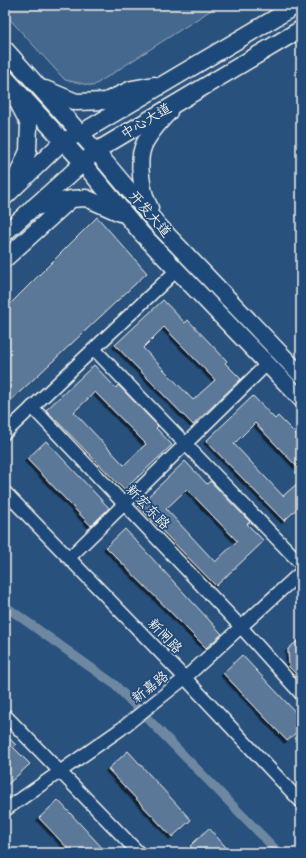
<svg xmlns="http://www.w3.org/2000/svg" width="306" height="858" viewBox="0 0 306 858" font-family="Sriracha,'LXGW WenKai TC',sans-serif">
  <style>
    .green { fill: #45688e; stroke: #9cacbb }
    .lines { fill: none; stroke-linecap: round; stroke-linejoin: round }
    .canal { stroke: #6e88a2; stroke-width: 9 }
    .building { fill: #5b7899; stroke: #f4f1e8; fill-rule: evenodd; filter: url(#shadow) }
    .minor-casing { stroke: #f4f1e8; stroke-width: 15 }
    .major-casing { stroke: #f4f1e8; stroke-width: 19 }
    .minor { stroke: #1f4a7a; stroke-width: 12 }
    .major { stroke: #1f4a7a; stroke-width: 16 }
    .labels { text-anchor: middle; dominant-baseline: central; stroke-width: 3.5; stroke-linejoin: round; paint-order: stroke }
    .street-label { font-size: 14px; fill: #f4f1e8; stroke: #1f4a7a }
  </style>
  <defs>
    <filter id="shadow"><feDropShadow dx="-2.5" dy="2.5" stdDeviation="0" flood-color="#0009"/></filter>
  </defs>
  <rect width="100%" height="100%" fill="#28517e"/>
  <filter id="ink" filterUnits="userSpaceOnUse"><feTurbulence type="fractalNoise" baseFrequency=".025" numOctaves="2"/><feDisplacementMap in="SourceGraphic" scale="8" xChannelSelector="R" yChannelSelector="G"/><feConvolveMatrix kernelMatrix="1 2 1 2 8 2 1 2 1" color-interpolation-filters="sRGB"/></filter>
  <g filter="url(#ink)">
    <g class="green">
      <path d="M5 5H219L93 86 65 80 5 14Z"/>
      <path d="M5 119 9 124 5 170Z"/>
    </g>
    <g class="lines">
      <path class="canal" d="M5 606 114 684 279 853"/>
    </g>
    <g class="building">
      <path d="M97 217 147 273 5 406V309Z"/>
      <path d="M163 300 185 323 188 320 227 361 225 363 241 379 193 425 115 345ZM164 327 215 380 193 400 143 348Z"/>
      <path d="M94 365 116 388 118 385 158 426 156 428 172 445 124 490 46 410ZM95 392 146 444 124 465 74 412Z"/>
      <path d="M253 396 275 419 278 416 301 439V471L255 423 234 444 283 496 301 480V505L284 521 206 441Z"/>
      <path d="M46 441 109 508 91 526 27 459Z"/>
      <path d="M185 461 207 484 210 481 250 522 247 524 264 541 216 586 138 506ZM187 489 237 541 215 562 166 509Z"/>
      <path d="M125 529 222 634 206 648 106 547Z"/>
      <path d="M301 638V679L289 667 288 649Z"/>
      <path d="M242 655 301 718V728L287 741 223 673Z"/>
      <path d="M5 734 16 745 13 747 30 764 5 787Z"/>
      <path d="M128 751 191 820 172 837 108 769Z"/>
      <path d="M58 800 107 853H72L39 818Z"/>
      <path d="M209 828 231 853H196L190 846Z"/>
    </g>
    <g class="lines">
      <g class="minor-casing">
        <g id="minor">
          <path d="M94 349 301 564"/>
          <path d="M32 407 241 627 301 694"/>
          <path d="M5 433 177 270"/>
          <path d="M5 492 185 678 301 802"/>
          <path d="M69 558 267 364"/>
          <path d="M5 715 139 853"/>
          <path d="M5 810 121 729 185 678 301 572"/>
        </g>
      </g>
      <g class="major-casing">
        <g id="major">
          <path d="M5 49 96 151 159 226 301 375"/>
          <path d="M5 77 82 162 141 233 301 399"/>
          <path d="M45 89 76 102 106 101 132 89 154 85"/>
          <path d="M14 95 29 124 28 151 14 183"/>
          <path d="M5 197 63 141 81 133 297 5"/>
          <path d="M32 208 71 199 86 198 120 213"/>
          <path d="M150 208C142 194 137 162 143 147 148 134 160 122 169 112"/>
          <path d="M5 233 96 151 301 29"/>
          <path d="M5 259 70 200"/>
        </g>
      </g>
      <use href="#minor" class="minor"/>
      <use href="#major" class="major"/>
    </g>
  </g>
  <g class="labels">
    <g class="street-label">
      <text transform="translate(146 121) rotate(-31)">中心大道</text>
      <text transform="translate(150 214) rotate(49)">开发大道</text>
      <text transform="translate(148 507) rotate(46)">新宏东路</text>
      <text transform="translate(165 636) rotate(46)">新闸路</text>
      <text transform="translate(150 687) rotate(-38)">新嘉路</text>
    </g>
  </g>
  <rect width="306" height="858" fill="none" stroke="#1f4a7a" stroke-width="20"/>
  <rect x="10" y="10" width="286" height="838" fill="none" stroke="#f4f1e8" stroke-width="1.5" filter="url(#ink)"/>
</svg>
